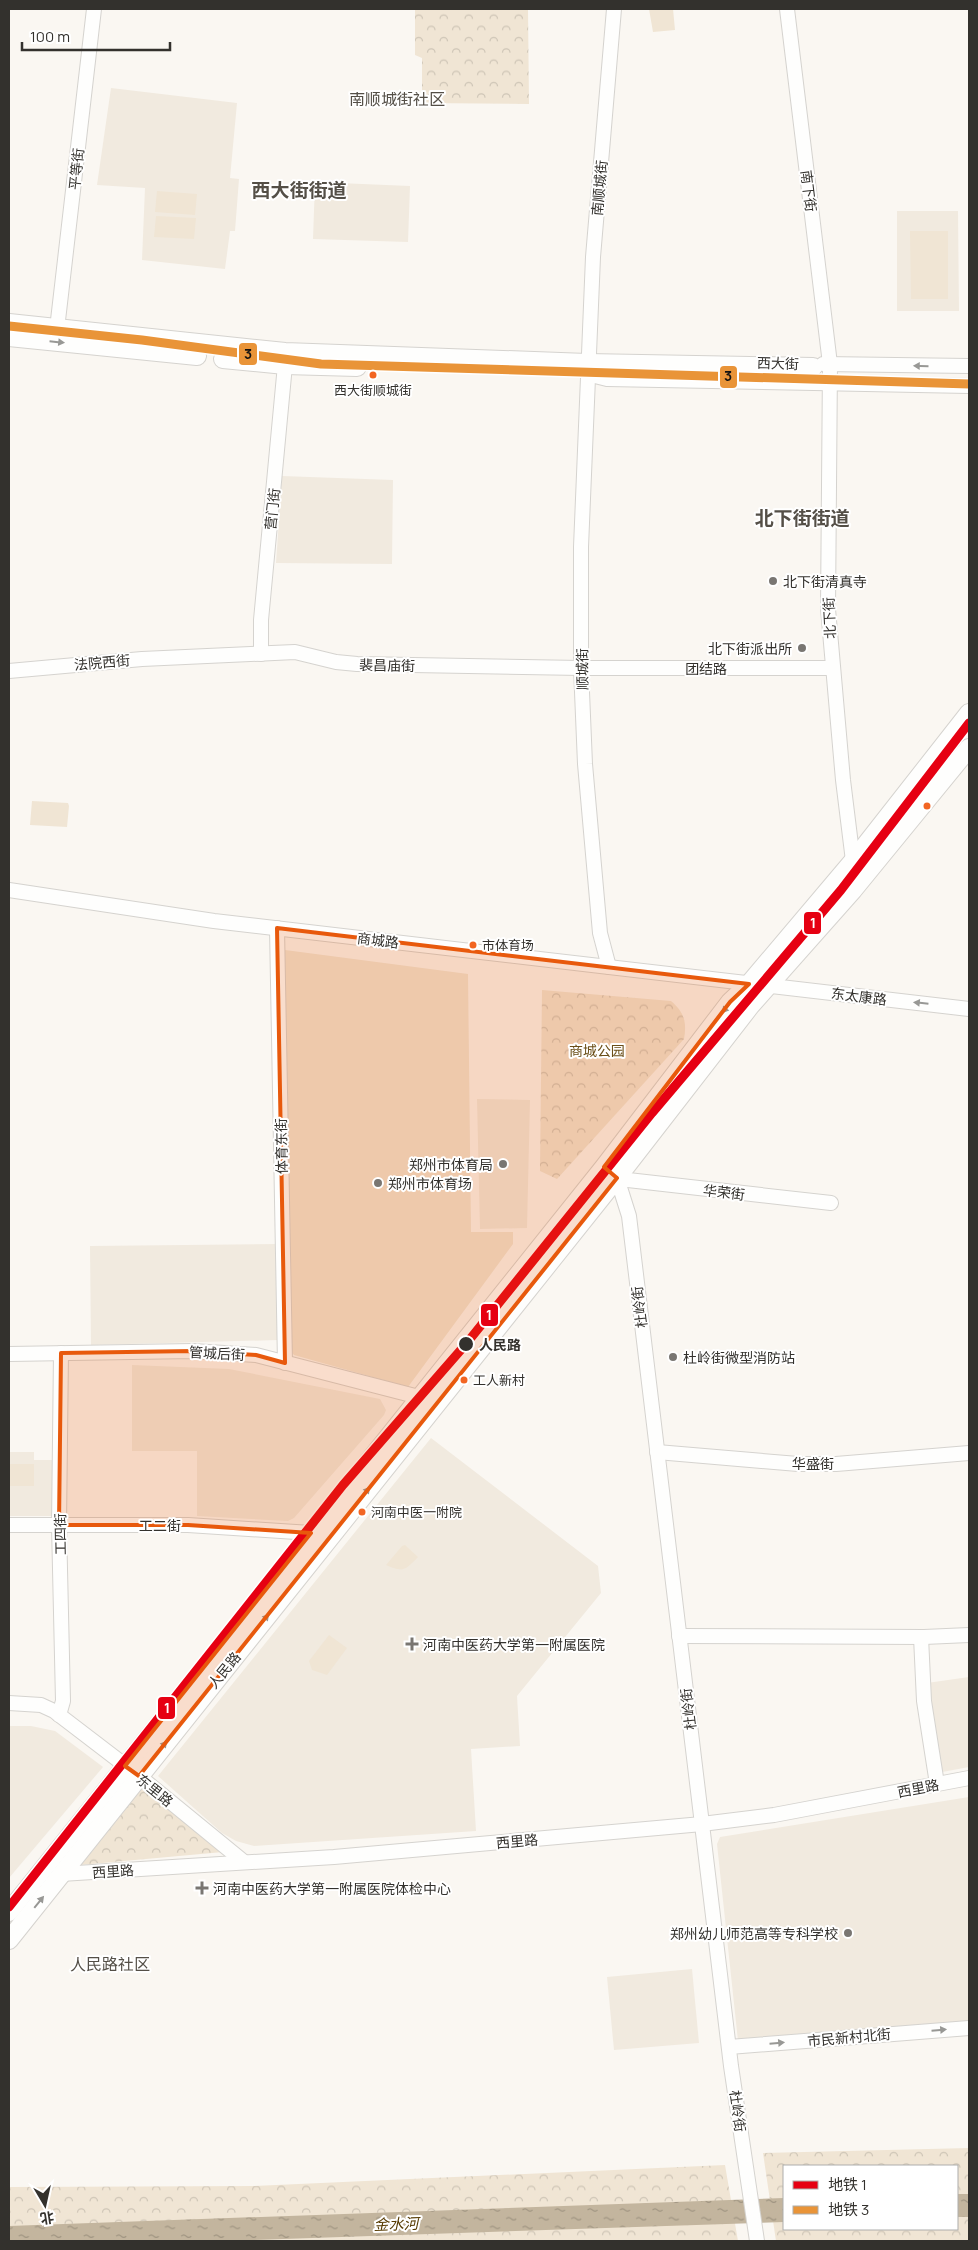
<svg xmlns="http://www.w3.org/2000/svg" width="978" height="2250" viewBox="0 0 978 2250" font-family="Manrope,'Noto Sans SC',sans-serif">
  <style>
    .built { fill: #f1eadf }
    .green { fill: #f0e5d4 }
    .park { fill: url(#park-crowns); fill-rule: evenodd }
    .water { fill: url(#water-ripples) }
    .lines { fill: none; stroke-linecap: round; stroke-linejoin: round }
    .minor-casing { stroke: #d5d3cf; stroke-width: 16 }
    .major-casing { stroke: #d5d3cf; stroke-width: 20 }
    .minor { stroke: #fefefd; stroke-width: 14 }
    .major { stroke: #fefefd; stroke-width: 18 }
    .metro-1-casing { stroke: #fff; stroke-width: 12 }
    .metro-2-casing { stroke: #fff; stroke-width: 12 }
    .metro-1 { stroke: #e60012; stroke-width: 9 }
    .metro-2 { stroke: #e99438; stroke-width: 9 }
    .oneway { fill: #989895 }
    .marked { fill: #e8590c; fill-opacity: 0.2; stroke: #e8590c; stroke-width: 4; stroke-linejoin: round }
    .bus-dot { fill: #f26522; stroke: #fff; stroke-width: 2 }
    .poi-dot { fill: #797672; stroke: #fff; stroke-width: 2 }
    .stop-dot { fill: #33312d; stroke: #fff; stroke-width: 2 }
    .labels { text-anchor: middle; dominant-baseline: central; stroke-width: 4; stroke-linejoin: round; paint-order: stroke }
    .bus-label { font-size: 13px; fill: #33312d; stroke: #fff; text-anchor: start }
    .street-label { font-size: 14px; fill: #33312d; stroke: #fff }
    .poi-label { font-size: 14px; fill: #33312d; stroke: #fff; text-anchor: start }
    .park-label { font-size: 14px; fill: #6b4f19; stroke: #fff }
    .stop-label { font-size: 14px; font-weight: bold; fill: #33312d; stroke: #fff; text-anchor: start }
    .water-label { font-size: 15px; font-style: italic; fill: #563a00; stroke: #fff }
    .quarter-label { font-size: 16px; fill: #544f47; stroke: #fff }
    .district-label { font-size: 19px; font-weight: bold; fill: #544f47; stroke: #fff }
    .line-badge { stroke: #fff; stroke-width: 2 }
    .badge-label { font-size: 14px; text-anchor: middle; font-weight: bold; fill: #fff }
    .pale-badge-label { font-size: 14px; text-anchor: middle; font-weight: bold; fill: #111 }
  </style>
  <defs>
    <pattern id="park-crowns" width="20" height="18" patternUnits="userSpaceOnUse" patternTransform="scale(1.25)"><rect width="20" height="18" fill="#f0e5d4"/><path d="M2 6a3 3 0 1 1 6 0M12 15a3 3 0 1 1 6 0" fill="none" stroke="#cec5b6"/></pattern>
    <pattern id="water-ripples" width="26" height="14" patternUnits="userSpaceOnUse" patternTransform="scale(1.25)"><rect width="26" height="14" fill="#c3b59e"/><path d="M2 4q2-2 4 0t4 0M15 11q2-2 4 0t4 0" fill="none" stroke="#9f9481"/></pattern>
  </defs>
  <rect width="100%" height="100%" fill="#faf7f2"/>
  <g class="built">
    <path d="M111 88 237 103 230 178 239 179 235 231H230L225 269 142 260 145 188 97 185Z"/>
    <path d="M315 182 410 186 408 242 313 239Z"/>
    <path d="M897 211H958L959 311H897Z"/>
    <path d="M282 476 393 480 392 564 276 563Z"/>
    <path d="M477 1099 530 1100 527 1228 480 1229Z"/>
    <path d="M278 1244V1340L91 1345 90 1246Z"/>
    <path d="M132 1365 229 1369 380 1399 386 1410 384 1415 294 1518 288 1521 197 1516V1451H132Z"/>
    <path d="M431 1438 598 1566 601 1593 517 1696 520 1746 471 1749 476 1831 254 1846 236 1841 222 1833 158 1776Z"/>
    <path d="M9 1452H34V1460H55V1516H9Z"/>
    <path d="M969 1677V1767L937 1773 927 1683Z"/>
    <path d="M9 1726H31L55 1731 103 1767 9 1878Z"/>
    <path d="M969 1797V2021L738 2041 717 1844 720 1837Z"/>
    <path d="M692 1969 699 2043 614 2050 607 1977Z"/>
  </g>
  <g class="green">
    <path d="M649 9H673L675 30 653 32Z"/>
    <path d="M157 191 197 194 195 215 155 212Z"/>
    <path d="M156 216 196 218 194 239 154 237Z"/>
    <path d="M910 231H948V299H911Z"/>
    <path d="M32 801 68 803 69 806 67 827 30 825Z"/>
    <path d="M285 950 468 974 471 1232H513V1244L408 1387 294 1355 287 1346Z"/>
    <rect x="9" y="1464" width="25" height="22"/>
    <path d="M405 1545 418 1557C405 1570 404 1573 386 1565L402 1546Z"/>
    <path d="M329 1635 347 1648 327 1675 312 1670 309 1661Z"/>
  </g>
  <g class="park">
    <path d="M415 9H528L529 104 422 103V58L415 55Z"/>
    <path d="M542 990 671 1001C684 1012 687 1022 684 1039L557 1179 540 1171Z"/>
    <path d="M142 1786 223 1852 80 1865Z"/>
    <path d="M969 2148V2241H776L763 2153ZM784 2166H957V2229H784Z"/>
    <path d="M725 2165 738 2241H9V2187L254 2186Z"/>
  </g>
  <g class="water">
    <rect x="957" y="2194" width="12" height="23"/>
    <path d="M784 2198V2222L223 2241H9V2226Z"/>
  </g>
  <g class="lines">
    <g class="minor-casing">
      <g id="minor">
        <path d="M787 9 830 364 828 609 843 780 853 861"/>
        <path d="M57 329 94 9"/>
        <path d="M823 364 969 366"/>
        <path d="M587 374 607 379 969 386"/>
        <path d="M261 654V620L285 365"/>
        <path d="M9 671 142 659 295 652 336 662 357 664 581 668H832"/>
        <path d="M9 890 214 921 969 1009"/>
        <path d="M277 928 285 1363"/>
        <path d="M609 967 600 933 585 764 581 668V547L593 257 614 9"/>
        <path d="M613 1174 617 1178 628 1180 831 1203"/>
        <path d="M617 1178 629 1216 731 2066 757 2241"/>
        <path d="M9 1354 193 1351 256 1355 419 1397"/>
        <path d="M657 1452 798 1464H836L969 1453"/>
        <path d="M9 1525H188L311 1533"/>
        <path d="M679 1636 924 1637 969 1635"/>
        <path d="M921 1637 924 1701 937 1784"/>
        <path d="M9 1703 41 1705 54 1711 139 1776 244 1862"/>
        <path d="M59 1715 63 1701 59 1525 61 1353"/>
        <path d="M61 1874 334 1857 702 1824 774 1815 969 1778"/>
        <path d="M729 2047 969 2028"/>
      </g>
    </g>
    <g class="major-casing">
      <g id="major">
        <path d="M9 323 285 352 587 363 813 367"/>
        <path d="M9 337 197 356"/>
        <path d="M223 359 285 365 357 367"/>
        <path d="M9 1912 604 1167 730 1002 749 984 853 861 969 713"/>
        <path d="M9 1940 617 1178 751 1005 853 890 969 748"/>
      </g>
    </g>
    <use href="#minor" class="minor"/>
    <use href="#major" class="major"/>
    <g class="metro-1-casing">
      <path id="metro-1" d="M9 1907 343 1485 466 1344 652 1113 841 890 969 723"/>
    </g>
    <g class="metro-2-casing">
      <path id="metro-2" d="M9 326 142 340 321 364 969 384"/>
    </g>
    <use href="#metro-1" class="metro-1"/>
    <use href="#metro-2" class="metro-2"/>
  </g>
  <defs><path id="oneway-solid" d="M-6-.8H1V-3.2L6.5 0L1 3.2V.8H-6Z" transform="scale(1.25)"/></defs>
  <g class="oneway">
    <use href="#oneway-solid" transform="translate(57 342) rotate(6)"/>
    <use href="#oneway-solid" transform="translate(921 366) rotate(-179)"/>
    <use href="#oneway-solid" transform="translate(921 1003) rotate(-174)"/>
    <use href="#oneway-solid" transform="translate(727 1007) rotate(129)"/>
    <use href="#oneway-solid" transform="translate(365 1493) rotate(-51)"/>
    <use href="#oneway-solid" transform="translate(264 1620) rotate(-51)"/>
    <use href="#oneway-solid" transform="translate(162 1747) rotate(-51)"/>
    <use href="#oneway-solid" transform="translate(39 1902) rotate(-51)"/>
    <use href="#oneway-solid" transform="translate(939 2030) rotate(-5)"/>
    <use href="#oneway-solid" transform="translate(777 2043) rotate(-5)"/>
  </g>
  <path class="marked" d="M277 928 749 984 730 1002 604 1167 617 1178 139 1776 125 1766 311 1533 188 1525H59L61 1353 193 1351 256 1355 285 1363Z"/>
  <g class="bus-dot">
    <circle cx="373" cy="375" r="4.5"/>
    <circle cx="927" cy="806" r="4.5"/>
    <circle cx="473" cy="945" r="4.5"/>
    <circle cx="464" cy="1380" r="4.5"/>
    <circle cx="362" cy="1512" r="4.5"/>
  </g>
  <g class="poi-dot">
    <circle cx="773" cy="581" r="5"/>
    <circle cx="802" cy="648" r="5"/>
    <circle cx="503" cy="1164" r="5"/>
    <circle cx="378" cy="1183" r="5"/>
    <circle cx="673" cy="1357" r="5"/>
    <path d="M409.5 1636.5h5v5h5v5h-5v5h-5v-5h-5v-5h5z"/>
    <path d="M199.5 1880.5h5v5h5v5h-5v5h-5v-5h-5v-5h5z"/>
    <circle cx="848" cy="1933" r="5"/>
  </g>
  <circle class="stop-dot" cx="466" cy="1344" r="8"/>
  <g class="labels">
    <g class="bus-label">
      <text x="373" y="390" text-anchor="middle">西大街顺城街</text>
      <text x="482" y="945">市体育场</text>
      <text x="473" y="1380">工人新村</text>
      <text x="371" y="1512">河南中医一附院</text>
    </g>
    <g class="street-label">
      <text transform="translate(76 169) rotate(-84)">平等街</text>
      <text transform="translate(599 188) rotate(-85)">南顺城街</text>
      <text transform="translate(809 191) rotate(83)">南下街</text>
      <text transform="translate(778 363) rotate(2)">西大街</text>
      <text transform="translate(272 509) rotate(-84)">营门街</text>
      <text transform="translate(829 618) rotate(-93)">北下街</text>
      <text transform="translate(102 662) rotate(-5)">法院西街</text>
      <text transform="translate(387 665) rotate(1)">裴昌庙街</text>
      <text x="706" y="668">团结路</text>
      <text transform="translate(582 669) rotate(-91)">顺城街</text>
      <text transform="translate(378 940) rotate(7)">商城路</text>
      <text transform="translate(859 996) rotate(7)">东太康路</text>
      <text transform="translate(281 1146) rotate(-91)">体育东街</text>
      <text transform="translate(724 1192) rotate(7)">华荣街</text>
      <text transform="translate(639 1307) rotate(-97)">杜岭街</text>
      <text transform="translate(217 1353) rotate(3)">管城后街</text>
      <text x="813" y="1463">华盛街</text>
      <text x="160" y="1525">工二街</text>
      <text transform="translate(60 1534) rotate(-91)">工四街</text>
      <text transform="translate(224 1670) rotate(-51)">人民路</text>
      <text transform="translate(688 1709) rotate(-97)">杜岭街</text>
      <text transform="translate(918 1788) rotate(-11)">西里路</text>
      <text transform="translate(155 1790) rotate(39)">东里路</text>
      <text transform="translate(517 1841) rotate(-5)">西里路</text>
      <text transform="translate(113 1871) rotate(-4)">西里路</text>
      <text transform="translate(849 2037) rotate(-5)">市民新村北街</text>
      <text transform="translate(738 2111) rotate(82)">杜岭街</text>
    </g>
    <g class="poi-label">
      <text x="783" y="581">北下街清真寺</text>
      <text x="792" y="648" text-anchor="end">北下街派出所</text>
      <text x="493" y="1164" text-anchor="end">郑州市体育局</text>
      <text x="388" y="1183">郑州市体育场</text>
      <text x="683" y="1357">杜岭街微型消防站</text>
      <text x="423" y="1644">河南中医药大学第一附属医院</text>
      <text x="213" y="1888">河南中医药大学第一附属医院体检中心</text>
      <text x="838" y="1933" text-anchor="end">郑州幼儿师范高等专科学校</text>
    </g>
    <g class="park-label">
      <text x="597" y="1050">商城公园</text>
    </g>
    <g class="stop-label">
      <text x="479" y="1344">人民路</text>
    </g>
    <g class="water-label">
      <text transform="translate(396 2224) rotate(-2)">金水河</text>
    </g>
    <g class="quarter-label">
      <text x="397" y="99">南顺城街社区</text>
      <text x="110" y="1964">人民路社区</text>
    </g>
    <g class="district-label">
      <text x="299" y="190">西大街街道</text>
      <text x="802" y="518">北下街街道</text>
    </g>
  </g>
  <g class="line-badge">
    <rect x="238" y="342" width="20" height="24" rx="5" fill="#e99438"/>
    <rect x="719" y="365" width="19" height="24" rx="5" fill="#e99438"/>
    <rect x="803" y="911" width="19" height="24" rx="5" fill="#e60012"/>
    <rect x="480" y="1303" width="19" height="24" rx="5" fill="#e60012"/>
    <rect x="157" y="1696" width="19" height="24" rx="5" fill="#e60012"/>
  </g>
  <g class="badge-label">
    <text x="813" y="928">1</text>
    <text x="489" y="1320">1</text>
    <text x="167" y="1713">1</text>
  </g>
  <g class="pale-badge-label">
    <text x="248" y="359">3</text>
    <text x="728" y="381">3</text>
  </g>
  <rect width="978" height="2250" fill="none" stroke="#33312d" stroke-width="20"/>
  <rect x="783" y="2165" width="175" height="65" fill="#ffffff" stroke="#adadab"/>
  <rect x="793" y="2181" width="25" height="8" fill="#e60012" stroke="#adadab"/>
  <text x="828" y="2190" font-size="15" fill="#33312d">地铁 1</text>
  <rect x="793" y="2206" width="25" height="8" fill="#e99438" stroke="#adadab"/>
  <text x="828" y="2215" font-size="15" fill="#33312d">地铁 3</text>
  <g transform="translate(45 2205) rotate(171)" stroke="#ffffff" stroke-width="4" paint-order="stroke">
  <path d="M0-4L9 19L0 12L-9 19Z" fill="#33312d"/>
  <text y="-8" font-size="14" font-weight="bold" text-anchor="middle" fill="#33312d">北</text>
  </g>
  <path d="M22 42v8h148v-8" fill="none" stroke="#33312d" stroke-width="2.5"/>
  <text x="30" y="42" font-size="15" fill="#33312d" stroke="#ffffff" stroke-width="4" paint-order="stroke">100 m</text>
</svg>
